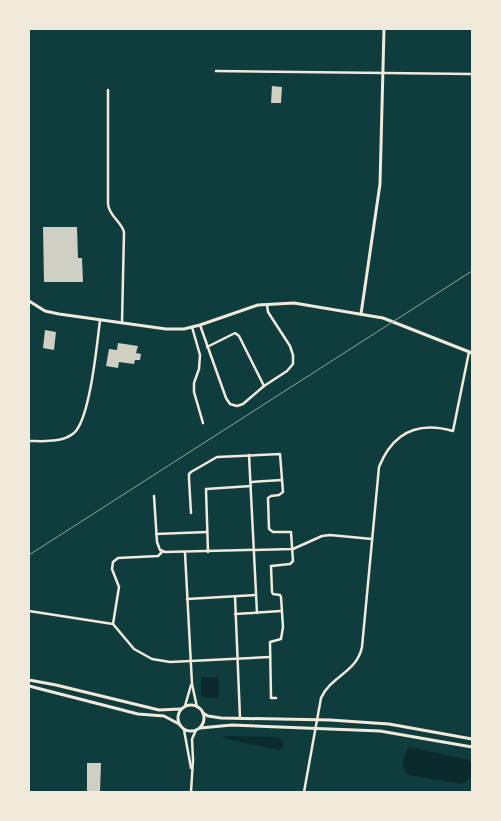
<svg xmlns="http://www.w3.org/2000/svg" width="501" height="821" viewBox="0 0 501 821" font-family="Lora,serif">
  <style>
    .water { fill: #0a2a2b }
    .building { fill: #cfcfc3 }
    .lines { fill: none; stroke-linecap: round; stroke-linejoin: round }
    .minor { stroke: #f1e9da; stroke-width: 2.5 }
    .tertiary { stroke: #f1e9da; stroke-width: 3 }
    .secondary { stroke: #f1e9da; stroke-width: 3 }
    .rail { stroke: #97a49c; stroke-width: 1 }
  </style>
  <rect width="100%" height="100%" fill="#0f3d3e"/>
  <g class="water">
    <path d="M201 677 219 678V698L201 697Z"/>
    <path d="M222 736 276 737 280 738 283 743V747L279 750 227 739Z"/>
    <path d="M409 747 469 760 472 763V777L462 784 408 775C399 767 404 755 409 747Z"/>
  </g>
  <g class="building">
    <path d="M272 86 282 87 281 103H271Z"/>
    <path d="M43 227H77L78 258H82L83 282H44Z"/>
    <path d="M45 330 56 332 54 350 43 348Z"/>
    <path d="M118 343 138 346 136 353 141 354 140 360H135L134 364 119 362 118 368 106 366 109 349 117 350Z"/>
    <path d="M87 763H101L100 792H87Z"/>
  </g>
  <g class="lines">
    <g class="minor">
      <path d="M216 71 472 74"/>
      <path d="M108 90V204C109 216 121 221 124 232L122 323"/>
      <path d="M200 325 226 398 230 404 237 406 243 404 264 386 287 371 293 364V355L290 346 268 312 267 305"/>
      <path d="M192 327 200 355 199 369 194 383V392L203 423"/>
      <path d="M207 347 235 333 239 336 264 386"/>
      <path d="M29 441C44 441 62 443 74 433 90 419 97 344 100 320"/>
      <path d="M249 455 257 613"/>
      <path d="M251 482 282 480"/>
      <path d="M154 496 157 542 160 550 165 552 293 549 322 536 330 535 372 539"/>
      <path d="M191 513 189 479V474L191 472 217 457 280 454 283 492 279 495 271 496 268 498 269 529 273 532H291L293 561 290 564 271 566 272 592 273 594 280 595 281 597 283 627 281 639 270 642 271 698H276"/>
      <path d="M156 534 207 532"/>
      <path d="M208 552 206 489 251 486"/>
      <path d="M185 553 192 684 197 707"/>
      <path d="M235 596 240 718"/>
      <path d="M187 599 256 595"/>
      <path d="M29 611 113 624 134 649 152 659 170 662 270 657"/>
      <path d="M235 614 281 611"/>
      <path d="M113 624 119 587 112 569 113 562 118 558 158 556 163 551"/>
      <path d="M185 706 191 685"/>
      <path d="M184 730 191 768"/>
      <path d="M191 792 193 760 192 739 196 730"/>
      <path d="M304 792 321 698C331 676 357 672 362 647L379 467C393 432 418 421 453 431L469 352"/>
    </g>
    <g class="tertiary">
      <path d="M29 301 45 311 59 314 166 329H184L200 325 258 305 294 303 383 318 472 353"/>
      <path d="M361 314 380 184 384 29"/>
    </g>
    <g class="secondary">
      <path d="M29 680 56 685 159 710 181 709"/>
      <path d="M29 686 138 714 164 716 179 724"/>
      <circle cx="191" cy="718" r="13"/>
      <path d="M203 713 208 716 221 718 330 720 389 724 472 739"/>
      <path d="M200 728 232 725 380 731 472 747"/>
    </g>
    <path class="rail" d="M29 555 472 271"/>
  </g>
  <rect width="501" height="821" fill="none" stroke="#f1e9da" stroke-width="60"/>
</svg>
